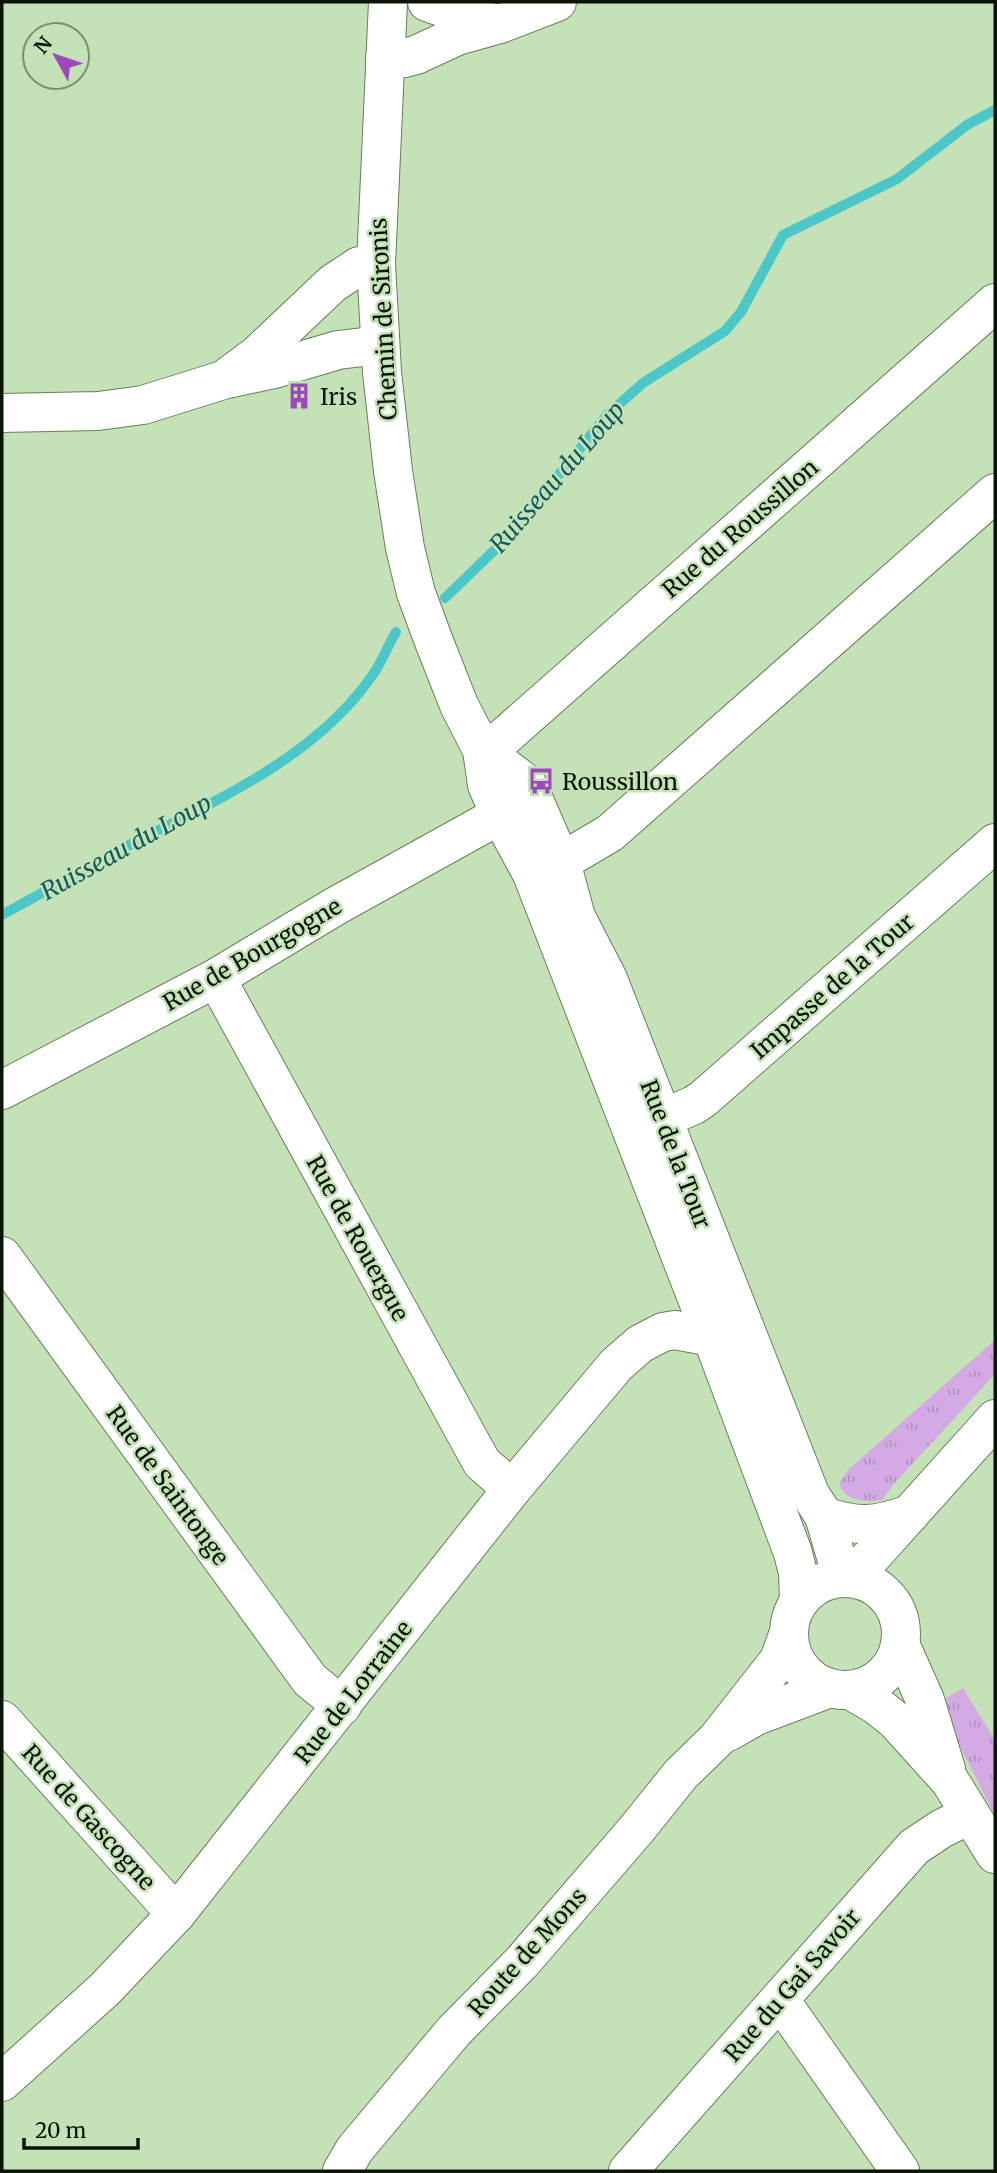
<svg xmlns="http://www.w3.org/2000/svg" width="997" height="2173" viewBox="0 0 997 2173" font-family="Merriweather,serif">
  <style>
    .grass { fill: url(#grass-tufts) }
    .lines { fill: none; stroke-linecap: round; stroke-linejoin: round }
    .stream { stroke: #4bc7c9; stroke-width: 10 }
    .minor-casing { stroke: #66805a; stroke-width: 40 }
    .major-casing { stroke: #66805a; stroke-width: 40 }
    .minor { stroke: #fff; stroke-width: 38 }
    .major { stroke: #fff; stroke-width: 38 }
    .labels { text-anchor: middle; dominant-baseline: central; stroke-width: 5; stroke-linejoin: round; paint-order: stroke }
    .street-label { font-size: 23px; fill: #0b1506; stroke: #c4e1b7 }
    .poi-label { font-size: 23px; fill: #0b1506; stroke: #c4e1b7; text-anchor: start }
    .water-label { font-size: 24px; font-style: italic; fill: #135a5b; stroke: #c4e1b7 }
  </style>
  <defs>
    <pattern id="grass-tufts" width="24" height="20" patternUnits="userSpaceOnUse" patternTransform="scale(1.75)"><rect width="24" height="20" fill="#d3aae3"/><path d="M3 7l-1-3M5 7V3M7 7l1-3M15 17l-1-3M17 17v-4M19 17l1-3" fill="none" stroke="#b491c1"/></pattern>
  </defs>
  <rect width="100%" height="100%" fill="#c4e1b7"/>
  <g class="grass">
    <path d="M995 1340V1374L893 1485 882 1500C866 1503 844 1501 839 1483L849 1469Z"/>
    <path d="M963 1688 995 1740V1816L956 1738 941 1701Z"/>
  </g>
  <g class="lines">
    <g class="stream">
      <path d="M445 598 511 534 607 415 643 383 725 331 741 312 783 235 897 179 967 125 995 110"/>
      <path d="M2 915C47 890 92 865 137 841 223 797 321 754 376 670 383 658 389 644 396 632"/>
    </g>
    <g class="minor-casing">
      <g id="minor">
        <path d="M388 2 376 264 382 372 393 471 405 548 416 593 433 639 459 705 482 750 487 785 500 815 532 874 712 1337 793 1553 798 1573 799 1600"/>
        <path d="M427 2 470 17 498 24"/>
        <path d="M385 58H404L416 55 457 36 500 24 557 2"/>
        <path d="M230 375 257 355 332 284 359 266 376 264"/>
        <path d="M2 413 98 411 143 405 223 380 274 369 338 350 380 345"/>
        <path d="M482 750 527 784 561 862 576 917 608 979 810 1494 824 1516 842 1577"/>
        <path d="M482 750 503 738 995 303"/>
        <path d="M537 872 561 862 610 833 995 493"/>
        <path d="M216 978 482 1463 512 1489"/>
        <path d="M2 1090 216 978 334 907 500 815"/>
        <path d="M662 1119 694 1105 703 1099 995 843"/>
        <path d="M2 1256 310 1680 342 1706"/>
        <path d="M900 1644 925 1700 946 1769"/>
        <path d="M850 1690 876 1705 895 1720 950 1781 995 1854"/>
        <path d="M2 1720 176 1914"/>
        <path d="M780 2000 900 2171"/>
        <path d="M2 2082 105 1989 176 1914 512 1489 616 1365 640 1344 663 1332 675 1330 712 1337"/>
        <path d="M628 2171 914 1847 941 1829 969 1815"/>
      </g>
    </g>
    <g class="major-casing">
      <g id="major">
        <path d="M824 1516C858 1528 876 1526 910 1514"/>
        <path d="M848 1577 872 1556 995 1419"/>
        <circle cx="845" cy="1634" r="56"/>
        <path d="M728 1732 756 1716 830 1688"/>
        <path d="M342 2171 355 2149 454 2031 522 1962 636 1830 681 1774 717 1739 779 1660 788 1635"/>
      </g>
    </g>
    <use href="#minor" class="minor"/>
    <use href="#major" class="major"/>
  </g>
  <defs>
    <g id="building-bare" transform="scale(2.1)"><path d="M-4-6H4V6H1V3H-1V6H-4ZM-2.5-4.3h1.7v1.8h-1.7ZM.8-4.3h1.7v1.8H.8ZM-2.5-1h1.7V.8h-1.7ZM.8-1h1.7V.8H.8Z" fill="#9c4ab9" stroke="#c4e1b7" stroke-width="2.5" paint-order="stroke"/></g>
    <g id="bus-bare" transform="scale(2.1)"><path d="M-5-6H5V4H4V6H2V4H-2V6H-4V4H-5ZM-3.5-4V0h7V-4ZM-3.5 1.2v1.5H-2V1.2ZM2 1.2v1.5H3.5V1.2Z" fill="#9c4ab9" stroke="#c4e1b7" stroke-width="2.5" paint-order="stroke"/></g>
  </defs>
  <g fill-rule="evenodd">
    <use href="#building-bare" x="299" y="396"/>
    <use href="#bus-bare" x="541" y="781"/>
  </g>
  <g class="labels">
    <g class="street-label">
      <text transform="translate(383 319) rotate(-93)">Chemin de Sironis</text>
      <text transform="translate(740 528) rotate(-41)">Rue du Roussillon</text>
      <text transform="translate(252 954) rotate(-30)">Rue de Bourgogne</text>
      <text transform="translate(832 986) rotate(-41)">Impasse de la Tour</text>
      <text transform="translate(676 1154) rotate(69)">Rue de la Tour</text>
      <text transform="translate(358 1238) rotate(61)">Rue de Rouergue</text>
      <text transform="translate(168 1485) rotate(54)">Rue de Saintonge</text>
      <text transform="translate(353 1692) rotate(-52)">Rue de Lorraine</text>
      <text transform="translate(89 1817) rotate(48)">Rue de Gascogne</text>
      <text transform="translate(527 1952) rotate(-48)">Route de Mons</text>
      <text transform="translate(792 1985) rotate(-49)">Rue du Gai Savoir</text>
    </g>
    <g class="poi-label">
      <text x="320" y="396">Iris</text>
      <text x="562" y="781">Roussillon</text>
    </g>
    <g class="water-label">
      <text transform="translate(557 477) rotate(-49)">Ruisseau du Loup</text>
      <text transform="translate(126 847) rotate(-29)">Ruisseau du Loup</text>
    </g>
  </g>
  <rect width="997" height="2173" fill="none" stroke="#0b1506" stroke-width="7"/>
  <g transform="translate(56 56) rotate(310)"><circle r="33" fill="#c4e1b7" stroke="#7a8f70" stroke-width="2"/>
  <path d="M0-5L12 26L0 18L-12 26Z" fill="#9c4ab9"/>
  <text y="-10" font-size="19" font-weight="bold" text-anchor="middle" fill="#0b1506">N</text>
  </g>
  <path d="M24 2138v10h114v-10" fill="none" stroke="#0b1506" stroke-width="3.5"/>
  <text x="35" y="2138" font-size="21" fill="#0b1506" stroke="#c4e1b7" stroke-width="5" paint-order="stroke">20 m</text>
</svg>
